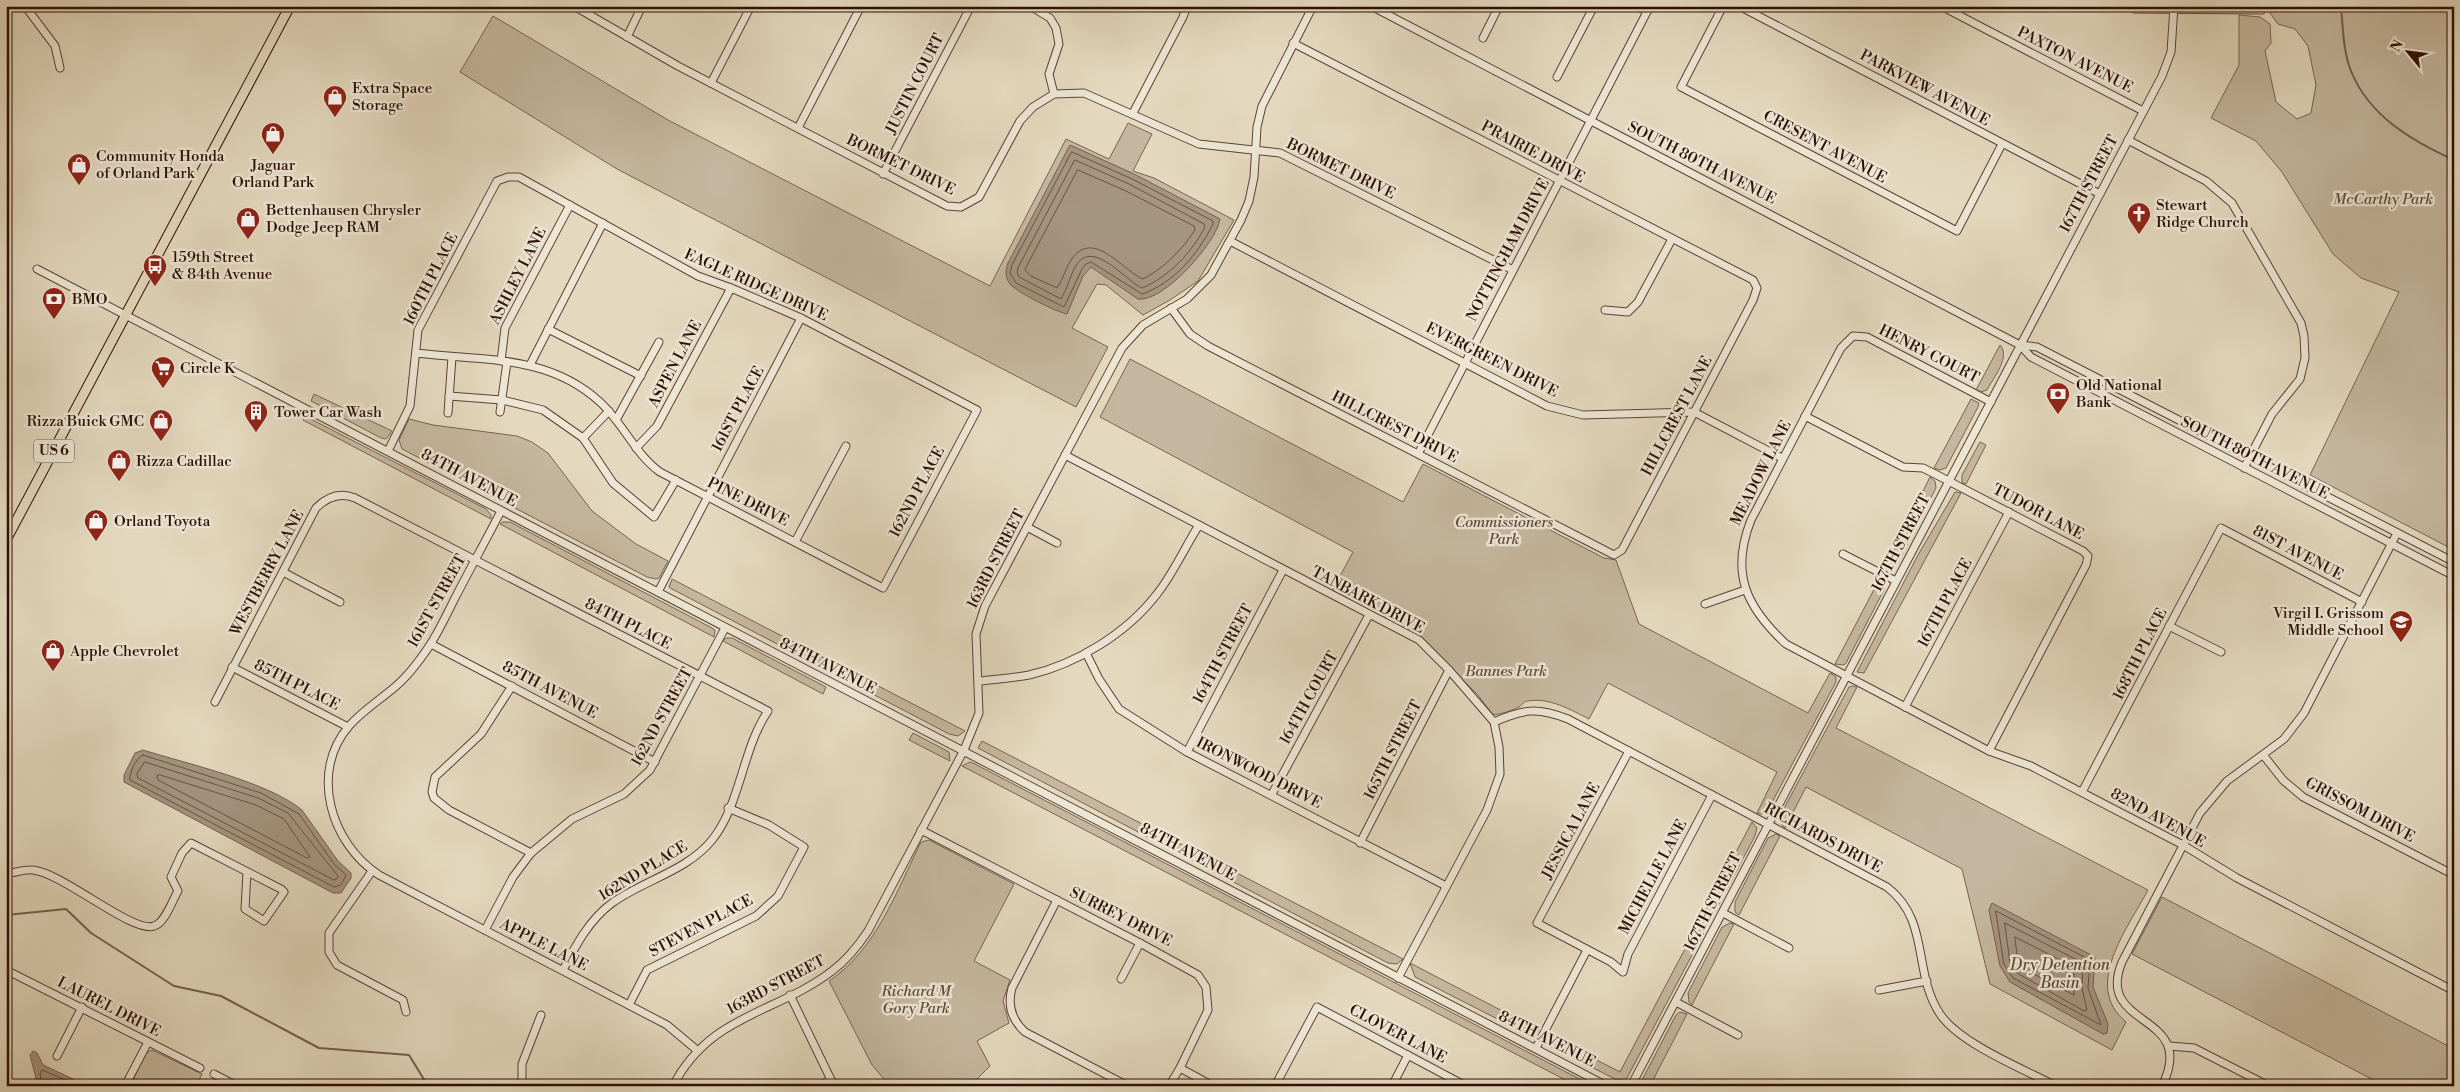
<svg xmlns="http://www.w3.org/2000/svg" width="2460" height="1092" viewBox="0 0 2460 1092" font-family="'Libre Bodoni',serif">
  <style>
    .green { fill: #c5b79f; stroke: #786352 }
    .water { fill: #a59480; stroke: #755f4f }
    .lines { fill: none; stroke-linecap: round; stroke-linejoin: round }
    .shore { stroke: #685242; stroke-width: 1 }
    .stream { stroke: #755f4f; stroke-width: 2 }
    .minor-casing { stroke: #5a4234; stroke-width: 9 }
    .major-casing { stroke: #2c0f05; stroke-width: 11 }
    .minor { stroke: #ede6d5; stroke-width: 7 }
    .major { stroke: #e4d9bf; stroke-width: 9 }
    .labels { text-anchor: middle; dominant-baseline: central; stroke-width: 5; stroke-linejoin: round; paint-order: stroke }
    .shield { fill: #ede6d5; stroke: #665043; stroke-width: 1 }
    .shield-label { font-size: 14px; font-weight: bold; fill: #2c0f05 }
    .street-label { font-size: 15px; fill: #2c0f05; stroke: #ede6d5 }
    .poi-label { font-size: 15px; fill: #2c0f05; stroke: #ede6d5; text-anchor: start }
    .park-label { font-size: 15px; font-style: italic; fill: #624a3b; stroke: #ede6d5 }
    .water-label { font-size: 16px; font-style: italic; fill: #624b3c; stroke: #ede6d5 }
  </style>
  <rect width="100%" height="100%" fill="#e4d9bf"/>
  <filter id="stains"><feTurbulence type="fractalNoise" baseFrequency=".004" numOctaves="4"/><feColorMatrix values="0 0 0 0 .2 0 0 0 0 .09 0 0 0 0 .02 0 0 0 .5 -.17"/></filter>
  <radialGradient id="worn" r=".72"><stop offset=".6" stop-color="#630" stop-opacity="0"/><stop offset="1" stop-color="#630" stop-opacity=".3"/></radialGradient>
  <g class="green">
    <path d="M2265 6H2454V550L2310 475 2399 292 2361 278 2333 254 2282 172 2256 141 2211 118 2239 65V15L2260 17 2270 24 2271 43 2265 51 2276 102 2297 119 2311 113 2316 85 2308 46 2295 29 2278 24Z"/>
    <path d="M493 16 668 120 990 286 1066 139 1109 159 1128 123 1152 134 1133 171 1154 178 1234 220 1198 281 1170 300 1143 315 1106 285 1097 284 1072 328 1108 347 1076 407 617 169 460 72Z"/>
    <path d="M6 71 11 127 6 125Z"/>
    <path d="M2000 345C2011 357 1993 378 1987 390L1981 392 1976 390Z"/>
    <path d="M1130 359 1403 502 1423 464 1604 558 1616 560 1639 624 1808 713 1830 673 1836 677V682L1769 808 1762 814 1757 813 1777 772 1608 683 1589 719C1571 710 1549 697 1528 701 1524 701 1522 705 1519 707 1513 710 1498 716 1492 714L1478 695 1425 643 1332 591 1353 552 1100 417Z"/>
    <path d="M314 394 392 431 386 439 381 438 311 401Z"/>
    <path d="M1971 399 1979 403 1978 407 1946 468 1940 470 1934 468Z"/>
    <path d="M305 416 486 509 491 515V519L303 420Z"/>
    <path d="M409 419 433 425 517 436 532 442 548 453 592 511 636 544 668 561 659 578 656 579 647 577 402 449 399 440Z"/>
    <path d="M1980 442 1986 445 1966 484 1962 483V475Z"/>
    <path d="M1930 477 1935 481 1936 488 1897 564 1890 570 1885 569Z"/>
    <path d="M1955 492 1961 493 1864 673 1857 672 1918 555Z"/>
    <path d="M503 522H510L712 628 715 630 714 637 500 524Z"/>
    <path d="M1880 578 1884 583V590L1846 663 1844 665 1835 664Z"/>
    <path d="M672 579 965 731 958 736 949 734 672 589 669 587Z"/>
    <path d="M726 638H732L826 687 823 694 723 641Z"/>
    <path d="M1852 686 1857 687 1836 728 2148 890C2128 928 2082 986 2126 1022L2112 1050 1990 984 1962 869 1806 787 1785 828 1781 824V814L1849 687Z"/>
    <path d="M913 733 949 752 950 761 909 740Z"/>
    <path d="M982 741 1403 959 1397 964 1388 963 978 748Z"/>
    <path d="M970 762 975 764 1593 1086H1577L962 766Z"/>
    <path d="M1752 822 1757 828 1755 836 1627 1078 1624 1080 1615 1079 1550 1046 1547 1043 1548 1035 1620 1072Z"/>
    <path d="M1776 834 1780 836 1739 915 1735 912V902L1768 838Z"/>
    <path d="M929 840 1014 884 974 961 1010 980 1003 1001 1009 1023 977 1041 990 1066 970 1086H890L872 1065 829 981C876 950 897 890 921 842Z"/>
    <path d="M2162 897 2454 1049V1086H2385L2132 954Z"/>
    <path d="M1730 923 1734 924 1692 1005 1689 1002 1688 993 1722 927Z"/>
    <path d="M1410 963 1539 1030 1534 1034 1525 1033 1415 977Z"/>
    <path d="M1680 1012 1687 1014 1650 1086H1639L1676 1015Z"/>
    <path d="M152 1050 202 1074 196 1086H130L146 1053Z"/>
  </g>
  <g class="water">
    <path d="M1070 145 1134 174 1220 219C1217 242 1163 303 1138 299L1091 267 1083 276 1067 314C1056 312 1019 293 1011 285 1005 279 1005 271 1008 263Z"/>
    <path d="M143 750C188 764 268 782 302 810L338 861 351 873V878L341 893H333L124 782V775L135 753Z"/>
    <path d="M1992 903 2095 957 2093 987 2108 1024 2107 1033 2103 1034 2010 982 2000 966 1989 910Z"/>
    <path d="M33 1051 37 1053 43 1065 88 1086H38L30 1055Z"/>
  </g>
  <g class="lines">
    <g class="shore">
      <path d="M1072 152 1132 179 1213 221V224C1198 254 1174 283 1142 294L1091 262 1086 264 1082 269 1064 307 1016 283 1010 273 1012 265Z"/>
      <path d="M1075 160 1129 184 1204 224 1205 227C1192 252 1169 277 1142 288 1125 280 1094 240 1077 264 1070 274 1068 288 1061 299L1019 277 1017 272 1018 268Z"/>
      <path d="M1078 170 1126 191 1194 226 1195 230C1182 250 1164 268 1143 279 1123 271 1095 230 1073 257 1066 266 1064 278 1057 288L1031 276 1025 270Z"/>
      <path d="M143 755 261 793 299 814 334 864 346 875 341 885 334 887 130 780C129 773 136 758 143 755Z"/>
      <path d="M145 762 258 798 288 813 338 876 337 879 334 880 138 778 137 774Z"/>
      <path d="M160 775 256 805 284 819 310 857 307 858 158 780 157 776Z"/>
      <path d="M1996 911 2090 960 2088 988 2101 1025 2013 978 2004 964Z"/>
      <path d="M2005 923 2083 963 2082 988 2087 1010 2084 1011 2017 973 2010 962Z"/>
      <path d="M2015 937 2074 967V995L2022 968 2018 960Z"/>
      <path d="M42 1086 40 1073 42 1070 80 1086"/>
    </g>
    <g class="stream">
      <path d="M2341 6C2343 28 2343 51 2351 71 2369 116 2412 141 2454 160"/>
      <path d="M6 915 66 909 91 933 174 986 221 996 319 1048 409 1055 428 1086"/>
    </g>
    <g class="minor-casing">
      <g id="minor">
        <path d="M25 6 55 46 60 68"/>
        <path d="M574 6 678 66 947 206 961 207 979 197 1020 121 1033 107 1054 94 1084 93 1199 144 1280 153 1513 270"/>
        <path d="M1030 6 1050 18 1056 28 1059 44 1049 74 1054 94"/>
        <path d="M1371 6 2020 345 2031 357 2454 576"/>
        <path d="M1637 6 1647 12"/>
        <path d="M1723 6 1681 87 1957 231 2002 144"/>
        <path d="M1739 6 2100 194"/>
        <path d="M1941 6 2143 111"/>
        <path d="M2128 6 2135 9 2262 10"/>
        <path d="M627 37 642 6"/>
        <path d="M1483 38 1499 6"/>
        <path d="M1557 77 1594 6"/>
        <path d="M711 83 751 6"/>
        <path d="M1133 113 1183 17 1187 6"/>
        <path d="M798 128 861 6"/>
        <path d="M2128 140 2206 181 2232 203 2301 323 2304 336 2305 358 2300 379 2272 414 2244 468"/>
        <path d="M883 174 971 6"/>
        <path d="M1230 241 1547 406 1583 415 1694 412 1782 458"/>
        <path d="M37 269 1607 1086"/>
        <path d="M1171 308 1190 334 1208 346 1614 555 1622 550 1753 300 1757 288 1753 280 1293 43"/>
        <path d="M1605 310 1628 312 1638 302 1672 239"/>
        <path d="M548 329 641 376"/>
        <path d="M2020 345 2037 347 2454 562"/>
        <path d="M501 361 505 328 570 205"/>
        <path d="M530 365 603 223"/>
        <path d="M449 396 502 400 543 410 583 438 613 483 654 517 676 480"/>
        <path d="M1991 402 1867 337 1853 336 1841 348 1751 520C1730 573 1746 607 1786 644L1989 751 2031 766 2183 845 2237 878 2454 991"/>
        <path d="M500 412 507 362"/>
        <path d="M448 413 452 357"/>
        <path d="M1805 416 1903 467 1923 468 1937 475 2083 551 2088 556 2086 565 1989 751"/>
        <path d="M616 420 659 342"/>
        <path d="M583 438 609 411"/>
        <path d="M636 448 657 426 731 288"/>
        <path d="M388 451 410 406 418 330 497 181 508 177H519L698 276 731 288 801 318 977 410 883 588 660 472C635 454 623 423 600 402 548 354 482 361 416 353"/>
        <path d="M1418 454 1650 6"/>
        <path d="M1065 455 1419 640 1449 670 1494 722 1499 747 1500 774 1487 810 1398 978"/>
        <path d="M501 511C486 540 470 569 455 598 447 614 439 631 430 645 420 660 409 675 396 686 380 700 363 710 349 726 309 772 331 844 379 875L667 1025 698 1051"/>
        <path d="M1027 527 1057 543"/>
        <path d="M795 542 846 446"/>
        <path d="M1843 554 1896 581"/>
        <path d="M283 572 340 602"/>
        <path d="M658 592 801 318"/>
        <path d="M1705 604 1745 590"/>
        <path d="M2169 626 2221 652"/>
        <path d="M431 644 655 762"/>
        <path d="M1086 653 1099 679 1119 709 1187 752 1446 886"/>
        <path d="M232 667 348 727"/>
        <path d="M980 681C996 679 1013 678 1029 675 1077 664 1127 633 1157 594 1173 574 1185 547 1199 525"/>
        <path d="M512 686 481 734 435 777 432 792 434 798 449 810 531 853"/>
        <path d="M215 702 316 508C327 497 340 492 355 498L768 711C742 749 741 804 712 840 687 871 644 880 612 903 589 920 576 945 563 970"/>
        <path d="M1905 707 2009 512"/>
        <path d="M1494 722C1524 709 1537 707 1568 719L1887 887C1931 921 1912 972 1940 1014 1959 1043 2023 1069 2056 1086"/>
        <path d="M1629 751 1537 923 1611 962 1623 972 1628 954 1712 795"/>
        <path d="M1187 752 1283 570"/>
        <path d="M2264 756 2283 780 2303 797 2454 875"/>
        <path d="M2082 792 2221 528 2362 602"/>
        <path d="M1272 794 1369 615"/>
        <path d="M921 830 1140 943 1198 975 1206 987 1208 1010 1180 1068 1169 1086"/>
        <path d="M1360 843 1449 670"/>
        <path d="M372 871 329 933V952L337 965 403 1000 406 1012"/>
        <path d="M6 874C14 873 25 869 33 870 63 873 133 934 154 926 165 923 172 901 178 891L171 877 182 853 191 843 281 889 284 892 264 921 245 909 247 872"/>
        <path d="M1057 900 1012 988C1007 1006 1012 1020 1025 1032L1128 1086"/>
        <path d="M1723 913 1789 948"/>
        <path d="M485 930 513 877 531 853 572 819 624 794 650 770 725 628"/>
        <path d="M6 970 200 1068"/>
        <path d="M1121 979 1140 943"/>
        <path d="M1879 990 1927 981"/>
        <path d="M790 995 834 1086"/>
        <path d="M1676 1002 1738 1035"/>
        <path d="M629 1005 647 970 756 916 778 896 804 847 769 825 728 808"/>
        <path d="M2169 1046 2194 1048 2269 1086"/>
        <path d="M1536 1048 1587 950"/>
        <path d="M57 1056 82 1007"/>
        <path d="M1180 1068 1213 1086"/>
        <path d="M214 1074 237 1086"/>
        <path d="M125 1086 148 1042"/>
        <path d="M522 1086V1064L541 1015"/>
        <path d="M673 1086C710 1014 776 1014 832 971 847 960 858 946 868 931L964 750 979 713 976 634 985 606 1122 348 1143 325 1187 299 1211 275 1241 220 1249 201 1254 177 1257 127 1262 106 1313 6"/>
        <path d="M819 1086 831 1080"/>
        <path d="M1275 1086 1317 1007 1466 1086"/>
        <path d="M1392 1086 1408 1055"/>
        <path d="M1631 1086 2162 76 2171 52 2174 6"/>
        <path d="M2162 1086C2199 1011 2094 1030 2122 962L2200 813 2227 781 2284 739 2304 713 2397 533"/>
      </g>
    </g>
    <g class="major-casing">
      <path id="major" d="M6 540 290 6"/>
    </g>
    <use href="#minor" class="minor"/>
    <use href="#major" class="major"/>
  </g>
  <defs>
    <g id="shop-pin" transform="scale(1.25)"><path d="M0 17L-7.5 6A9.5 9.5 0 1 1 7.5 6Z" fill="#8f2418" stroke="#ede6d5"/><path d="M-5-2.5h2.3a2.7 3.5 0 0 1 5.4 0H5L5.5 6h-11ZM-1.5-2.5h3a1.5 2.3 0 0 0-3 0Z" fill="#fff"/></g>
    <g id="church-pin" transform="scale(1.25)"><path d="M0 17L-7.5 6A9.5 9.5 0 1 1 7.5 6Z" fill="#8f2418" stroke="#ede6d5"/><path d="M-1.2-6h2.4v3.5h3.3v2.4h-3.3V6h-2.4V-.1h-3.3v-2.4h3.3Z" fill="#fff"/></g>
    <g id="bus-pin" transform="scale(1.25)"><path d="M0 17L-7.5 6A9.5 9.5 0 1 1 7.5 6Z" fill="#8f2418" stroke="#ede6d5"/><path d="M-5-6H5V4H4V6H2V4H-2V6H-4V4H-5ZM-3.5-4V0h7V-4ZM-3.5 1.2v1.5H-2V1.2ZM2 1.2v1.5H3.5V1.2Z" fill="#fff"/></g>
    <g id="bank-pin" transform="scale(1.25)"><path d="M0 17L-7.5 6A9.5 9.5 0 1 1 7.5 6Z" fill="#8f2418" stroke="#ede6d5"/><path d="M-6-4H6V4H-6ZM0-2.3a2.3 2.3 0 1 0 0 4.6a2.3 2.3 0 1 0 0-4.6Z" fill="#fff"/></g>
    <g id="supermarket-pin" transform="scale(1.25)"><path d="M0 17L-7.5 6A9.5 9.5 0 1 1 7.5 6Z" fill="#8f2418" stroke="#ede6d5"/><path d="M-6-5.5h2.5l.6 2H6L4.5 2H-2.5L-4.4-4H-6ZM-1.5 3.2a1.3 1.3 0 1 0 .1 0ZM3 3.2a1.3 1.3 0 1 0 .1 0Z" fill="#fff"/></g>
    <g id="building-pin" transform="scale(1.25)"><path d="M0 17L-7.5 6A9.5 9.5 0 1 1 7.5 6Z" fill="#8f2418" stroke="#ede6d5"/><path d="M-4-6H4V6H1V3H-1V6H-4ZM-2.5-4.3h1.7v1.8h-1.7ZM.8-4.3h1.7v1.8H.8ZM-2.5-1h1.7V.8h-1.7ZM.8-1h1.7V.8H.8Z" fill="#fff"/></g>
    <g id="school-pin" transform="scale(1.25)"><path d="M0 17L-7.5 6A9.5 9.5 0 1 1 7.5 6Z" fill="#8f2418" stroke="#ede6d5"/><path d="M0-5L7-2L0 1L-7-2ZM-4 1L0 2.5L4 1V4Q0 6-4 4Z" fill="#fff"/></g>
  </defs>
  <g fill-rule="evenodd">
    <use href="#shop-pin" x="335" y="97"/>
    <use href="#shop-pin" x="273" y="134"/>
    <use href="#shop-pin" x="79" y="165"/>
    <use href="#church-pin" x="2139" y="214"/>
    <use href="#shop-pin" x="248" y="219"/>
    <use href="#bus-pin" x="155" y="266"/>
    <use href="#bank-pin" x="54" y="299"/>
    <use href="#supermarket-pin" x="163" y="368"/>
    <use href="#bank-pin" x="2058" y="394"/>
    <use href="#building-pin" x="256" y="412"/>
    <use href="#shop-pin" x="161" y="421"/>
    <use href="#shop-pin" x="119" y="461"/>
    <use href="#shop-pin" x="96" y="521"/>
    <use href="#school-pin" x="2401" y="622"/>
    <use href="#shop-pin" x="53" y="651"/>
  </g>
  <g class="labels">
    <rect class="shield" x="34" y="439.5" width="40" height="23" rx="4"/>
    <g class="shield-label">
      <text x="54" y="451">US 6</text>
    </g>
    <g class="street-label">
      <text transform="translate(2075 60) rotate(27)">PAXTON AVENUE</text>
      <text transform="translate(915 84) rotate(-63)">JUSTIN COURT</text>
      <text transform="translate(1925 88) rotate(28)">PARKVIEW AVENUE</text>
      <text transform="translate(1825 147) rotate(28)">CRESENT AVENUE</text>
      <text transform="translate(1533 152) rotate(28)">PRAIRIE DRIVE</text>
      <text transform="translate(1702 163) rotate(27)">SOUTH 80TH AVENUE</text>
      <text transform="translate(901 165) rotate(26)">BORMET DRIVE</text>
      <text transform="translate(1341 169) rotate(26)">BORMET DRIVE</text>
      <text transform="translate(2089 184) rotate(-62)">167TH STREET</text>
      <text transform="translate(1508 250) rotate(-62)">NOTTINGHAM DRIVE</text>
      <text transform="translate(518 276) rotate(-63)">ASHLEY LANE</text>
      <text transform="translate(431 279) rotate(-63)">160TH PLACE</text>
      <text transform="translate(756 285) rotate(24)">EAGLE RIDGE DRIVE</text>
      <text transform="translate(1929 354) rotate(27)">HENRY COURT</text>
      <text transform="translate(1492 360) rotate(27)">EVERGREEN DRIVE</text>
      <text transform="translate(675 364) rotate(-62)">ASPEN LANE</text>
      <text transform="translate(738 409) rotate(-62)">161ST PLACE</text>
      <text transform="translate(1677 416) rotate(-62)">HILLCREST LANE</text>
      <text transform="translate(1395 427) rotate(27)">HILLCREST DRIVE</text>
      <text transform="translate(2255 458) rotate(27)">SOUTH 80TH AVENUE</text>
      <text transform="translate(1761 473) rotate(-63)">MEADOW LANE</text>
      <text transform="translate(469 478) rotate(28)">84TH AVENUE</text>
      <text transform="translate(917 492) rotate(-62)">162ND PLACE</text>
      <text transform="translate(748 502) rotate(27)">PINE DRIVE</text>
      <text transform="translate(2038 512) rotate(28)">TUDOR LANE</text>
      <text transform="translate(1901 543) rotate(-62)">167TH STREET</text>
      <text transform="translate(2298 553) rotate(28)">81ST AVENUE</text>
      <text transform="translate(996 559) rotate(-63)">163RD STREET</text>
      <text transform="translate(267 573) rotate(-62)">WESTBERRY LANE</text>
      <text transform="translate(1368 600) rotate(28)">TANBARK DRIVE</text>
      <text transform="translate(437 601) rotate(-61)">161ST STREET</text>
      <text transform="translate(1945 603) rotate(-62)">167TH PLACE</text>
      <text transform="translate(628 624) rotate(27)">84TH PLACE</text>
      <text transform="translate(1223 654) rotate(-62)">164TH STREET</text>
      <text transform="translate(2140 654) rotate(-63)">168TH PLACE</text>
      <text transform="translate(828 666) rotate(27)">84TH AVENUE</text>
      <text transform="translate(297 685) rotate(27)">85TH PLACE</text>
      <text transform="translate(550 690) rotate(28)">85TH AVENUE</text>
      <text transform="translate(1309 698) rotate(-61)">164TH COURT</text>
      <text transform="translate(662 717) rotate(-61)">162ND STREET</text>
      <text transform="translate(1393 750) rotate(-63)">165TH STREET</text>
      <text transform="translate(1259 773) rotate(27)">IRONWOOD DRIVE</text>
      <text transform="translate(2360 810) rotate(28)">GRISSOM DRIVE</text>
      <text transform="translate(2158 818) rotate(29)">82ND AVENUE</text>
      <text transform="translate(1571 831) rotate(-62)">JESSICA LANE</text>
      <text transform="translate(1823 838) rotate(28)">RICHARDS DRIVE</text>
      <text transform="translate(1188 852) rotate(28)">84TH AVENUE</text>
      <text transform="translate(643 871) rotate(-31)">162ND PLACE</text>
      <text transform="translate(1653 877) rotate(-62)">MICHELLE LANE</text>
      <text transform="translate(1713 902) rotate(-63)">167TH STREET</text>
      <text transform="translate(1121 917) rotate(27)">SURREY DRIVE</text>
      <text transform="translate(701 926) rotate(-28)">STEVEN PLACE</text>
      <text transform="translate(544 945) rotate(27)">APPLE LANE</text>
      <text transform="translate(776 985) rotate(-28)">163RD STREET</text>
      <text transform="translate(109 1007) rotate(27)">LAUREL DRIVE</text>
      <text transform="translate(1398 1034) rotate(28)">CLOVER LANE</text>
      <text transform="translate(1547 1039) rotate(27)">84TH AVENUE</text>
    </g>
    <g class="poi-label">
      <text x="352" y="88">Extra Space<tspan x="352" dy="17">Storage</tspan></text>
      <text x="96" y="156">Community Honda<tspan x="96" dy="17">of Orland Park</tspan></text>
      <text x="273" y="165" text-anchor="middle">Jaguar<tspan x="273" dy="17">Orland Park</tspan></text>
      <text x="2156" y="205">Stewart<tspan x="2156" dy="17">Ridge Church</tspan></text>
      <text x="266" y="210">Bettenhausen Chrysler<tspan x="266" dy="17">Dodge Jeep RAM</tspan></text>
      <text x="172" y="257">159th Street<tspan x="172" dy="17">&amp; 84th Avenue</tspan></text>
      <text x="72" y="299">BMO</text>
      <text x="180" y="368">Circle K</text>
      <text x="2076" y="385">Old National<tspan x="2076" dy="17">Bank</tspan></text>
      <text x="274" y="412">Tower Car Wash</text>
      <text x="144" y="421" text-anchor="end">Rizza Buick GMC</text>
      <text x="136" y="461">Rizza Cadillac</text>
      <text x="114" y="521">Orland Toyota</text>
      <text x="2384" y="613" text-anchor="end">Virgil I. Grissom<tspan x="2384" dy="17">Middle School</tspan></text>
      <text x="70" y="651">Apple Chevrolet</text>
    </g>
    <g class="park-label">
      <text x="2383" y="199">McCarthy Park</text>
      <text x="1504" y="522">Commissioners<tspan x="1504" dy="17">Park</tspan></text>
      <text x="1506" y="671">Bannes Park</text>
      <text x="916" y="991">Richard M<tspan x="916" dy="17">Gory Park</tspan></text>
    </g>
    <g class="water-label">
      <text x="2060" y="965">Dry Detention<tspan x="2060" dy="18">Basin</tspan></text>
    </g>
  </g>
  <rect width="2460" height="1092" fill="none" stroke="#e4d9bf" stroke-width="25"/>
  <rect x="8" y="8" width="2445" height="1077" fill="none" stroke="#2c0f05" stroke-width="2.5"/>
  <rect x="12" y="12" width="2435" height="1067" fill="none" stroke="#2c0f05"/>
  <g transform="translate(2408 52) rotate(299)" stroke="#ede6d5" stroke-width="4" paint-order="stroke">
  <path d="M0-4L9 19L0 12L-9 19Z" fill="#2c0f05"/>
  <text y="-8" font-size="14" font-weight="bold" text-anchor="middle" fill="#2c0f05">N</text>
  </g>
  <rect width="100%" height="100%" filter="url(#stains)"/>
  <rect width="100%" height="100%" fill="url(#worn)"/>
</svg>
